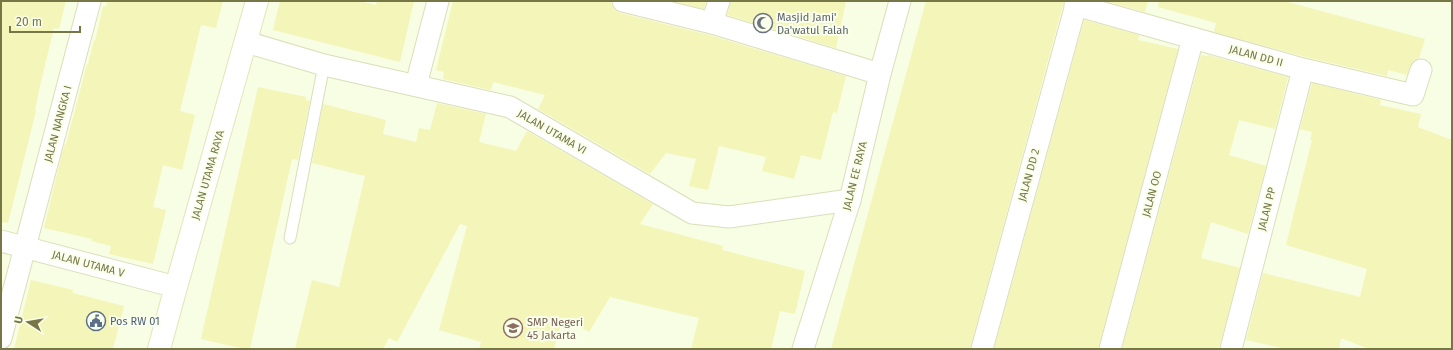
<svg xmlns="http://www.w3.org/2000/svg" width="1453" height="350" viewBox="0 0 1453 350" font-family="'Fira Sans',sans-serif">
  <style>
    .building { fill: #f4f5b9 }
    .lines { fill: none; stroke-linecap: round; stroke-linejoin: round }
    .lane-casing { stroke: #dbdeb9; stroke-width: 13 }
    .street-casing { stroke: #dbdeb9; stroke-width: 23 }
    .secondary-casing { stroke: #e2e5b9; stroke-width: 24 }
    .lane { stroke: #fff; stroke-width: 11 }
    .street { stroke: #fff; stroke-width: 21 }
    .secondary { stroke: #fff; stroke-width: 22 }
    .labels { text-anchor: middle; dominant-baseline: central; stroke-width: 4; stroke-linejoin: round; paint-order: stroke }
    .worship-label { font-size: 11px; fill: #5b616d; stroke: #faffeb; text-anchor: start }
    .street-label { font-size: 11px; fill: #777647; stroke: #faffeb }
    .service-label { font-size: 11px; fill: #4e5e75; stroke: #faffeb; text-anchor: start }
    .education-label { font-size: 11px; fill: #785e54; stroke: #faffeb; text-anchor: start }
  </style>
  <rect width="100%" height="100%" fill="#f7fee3"/>
  <g class="building">
    <path d="M1 1H66L59 29 54 28 40 86 35 110 36 111 8 223 1 222Z"/>
    <path d="M107 1H223L216 28 201 25 180 111 195 115 182 170 163 165 153 207 166 210 153 264 109 254 111 246 91 241 92 239 44 228 62 153 65 144H66L87 64H88L94 40 95 41 103 6 106 7Z"/>
    <path d="M280 1H359L376 5 377 1H414L400 62 273 30Z"/>
    <path d="M453 1H611L612 5 614 9 620 13 709 35 846 76 837 113 833 112 821 160 801 155 794 179 762 171 766 157 719 146 708 190 689 186 696 159 666 153 650 174 538 109 545 95 493 82 491 90 443 79 444 72 436 70Z"/>
    <path d="M673 1H706L704 9Z"/>
    <path d="M731 1H846L836 48 727 15Z"/>
    <path d="M926 1H1064L970 349H831Z"/>
    <path d="M1105 1H1148L1145 12Z"/>
    <path d="M1159 1H1284L1425 39 1419 58 1413 61 1407 75 1388 70 1387 76 1306 57 1214 32 1216 23 1158 7Z"/>
    <path d="M1084 20 1139 35 1138 40 1178 49 1098 349H994Z"/>
    <path d="M1201 55 1207 56 1208 55 1288 77 1275 129 1239 120 1229 155 1266 166 1248 234 1211 222 1201 258 1240 268 1219 349H1122Z"/>
    <path d="M1312 83 1381 100 1380 105 1421 114 1418 127 1452 140V349H1369L1341 338 1339 349H1286L1246 340 1263 273 1360 297 1367 269 1286 245 1312 140H1310L1312 132 1300 129Z"/>
    <path d="M258 87 306 97V100L310 101 298 160 292 159 250 349H244L201 339Z"/>
    <path d="M437 103 486 114 479 142 516 151 527 131 653 204 640 224 723 246 722 250 805 271 795 314 780 311 771 349H691L699 318 610 297 589 332 563 317 554 349H479L481 342 439 330 467 226 460 224 397 342 389 338 383 349H295L312 280 339 287 365 176 312 163 323 104 386 120 383 134 416 142 419 128 430 130Z"/>
    <path d="M31 280 73 290V293L124 306 113 349H14Z"/>
  </g>
  <g class="lines">
    <g class="lane-casing">
      <path id="lane" d="M290 238 324 65"/>
    </g>
    <g class="street-casing">
      <g id="street">
        <path d="M623 1 712 23 880 74"/>
        <path d="M1075 5 1303 69 1413 95 1421 70"/>
        <path d="M712 23 719 1"/>
        <path d="M246 42 324 65 510 107 692 213 729 217 850 200"/>
        <path d="M416 85 438 1"/>
        <path d="M1 241 176 287"/>
        <path d="M1 338 90 1"/>
        <path d="M803 349 850 200 880 74 900 1"/>
        <path d="M982 349 1077 1"/>
        <path d="M1110 349 1193 38"/>
        <path d="M1231 349 1303 69"/>
      </g>
    </g>
    <g class="secondary-casing">
      <path id="secondary" d="M159 349 176 287 257 1"/>
    </g>
    <use href="#lane" class="lane"/>
    <use href="#street" class="street"/>
    <use href="#secondary" class="secondary"/>
  </g>
  <defs>
    <g id="mosque-ring" transform="scale(1)"><circle r="9.5" fill="#faffeb" stroke="#6b7280" stroke-width="1.5"/><path d="M3.5-4.9A6 6 0 1 0 3.5 4.9A5 5 0 1 1 3.5-4.9Z" fill="#6b7280"/></g>
    <g id="civic-ring" transform="scale(1)"><circle r="9.5" fill="#faffeb" stroke="#5c6f8a" stroke-width="1.5"/><path d="M-.6-6.5H3V-4.5H.6V-3L4-1V1h2V6H-6V1h2V-1L-.6-3ZM-1.2 2.5V6h2.4V2.5Z" fill="#5c6f8a"/></g>
    <g id="school-ring" transform="scale(1)"><circle r="9.5" fill="#faffeb" stroke="#8d6e63" stroke-width="1.5"/><path d="M0-5L7-2L0 1L-7-2ZM-4 1L0 2.5L4 1V4Q0 6-4 4Z" fill="#8d6e63"/></g>
  </defs>
  <g fill-rule="evenodd">
    <use href="#mosque-ring" x="763" y="23"/>
    <use href="#civic-ring" x="96" y="321"/>
    <use href="#school-ring" x="513" y="328"/>
  </g>
  <g class="labels">
    <g class="worship-label">
      <text x="777" y="17">Masjid Jami'<tspan x="777" dy="13">Da'watul Falah</tspan></text>
    </g>
    <g class="street-label">
      <text transform="translate(1256 56) rotate(15)">JALAN DD II</text>
      <text transform="translate(58 124) rotate(-75)">JALAN NANGKA I</text>
      <text transform="translate(552 132) rotate(30)">JALAN UTAMA VI</text>
      <text transform="translate(208 175) rotate(-74)">JALAN UTAMA RAYA</text>
      <text transform="translate(1029 175) rotate(-75)">JALAN DD 2</text>
      <text transform="translate(855 176) rotate(-76)">JALAN EE RAYA</text>
      <text transform="translate(1152 194) rotate(-75)">JALAN OO</text>
      <text transform="translate(1267 209) rotate(-76)">JALAN PP</text>
      <text transform="translate(88 264) rotate(15)">JALAN UTAMA V</text>
    </g>
    <g class="service-label">
      <text x="110" y="321">Pos RW 01</text>
    </g>
    <g class="education-label">
      <text x="527" y="322">SMP Negeri<tspan x="527" dy="13">45 Jakarta</tspan></text>
    </g>
  </g>
  <rect width="1453" height="350" fill="none" stroke="#777647" stroke-width="4"/>
  <g transform="translate(28 322) rotate(282)" stroke="#faffeb" stroke-width="3" paint-order="stroke">
  <path d="M0-3L7 15L0 10L-7 15Z" fill="#777647"/>
  <text y="-6" font-size="11" font-weight="bold" text-anchor="middle" fill="#777647">U</text>
  </g>
  <path d="M10 26v6h70v-6" fill="none" stroke="#777647" stroke-width="2"/>
  <text x="16" y="26" font-size="12" fill="#777647" stroke="#faffeb" stroke-width="3" paint-order="stroke">20 m</text>
</svg>
